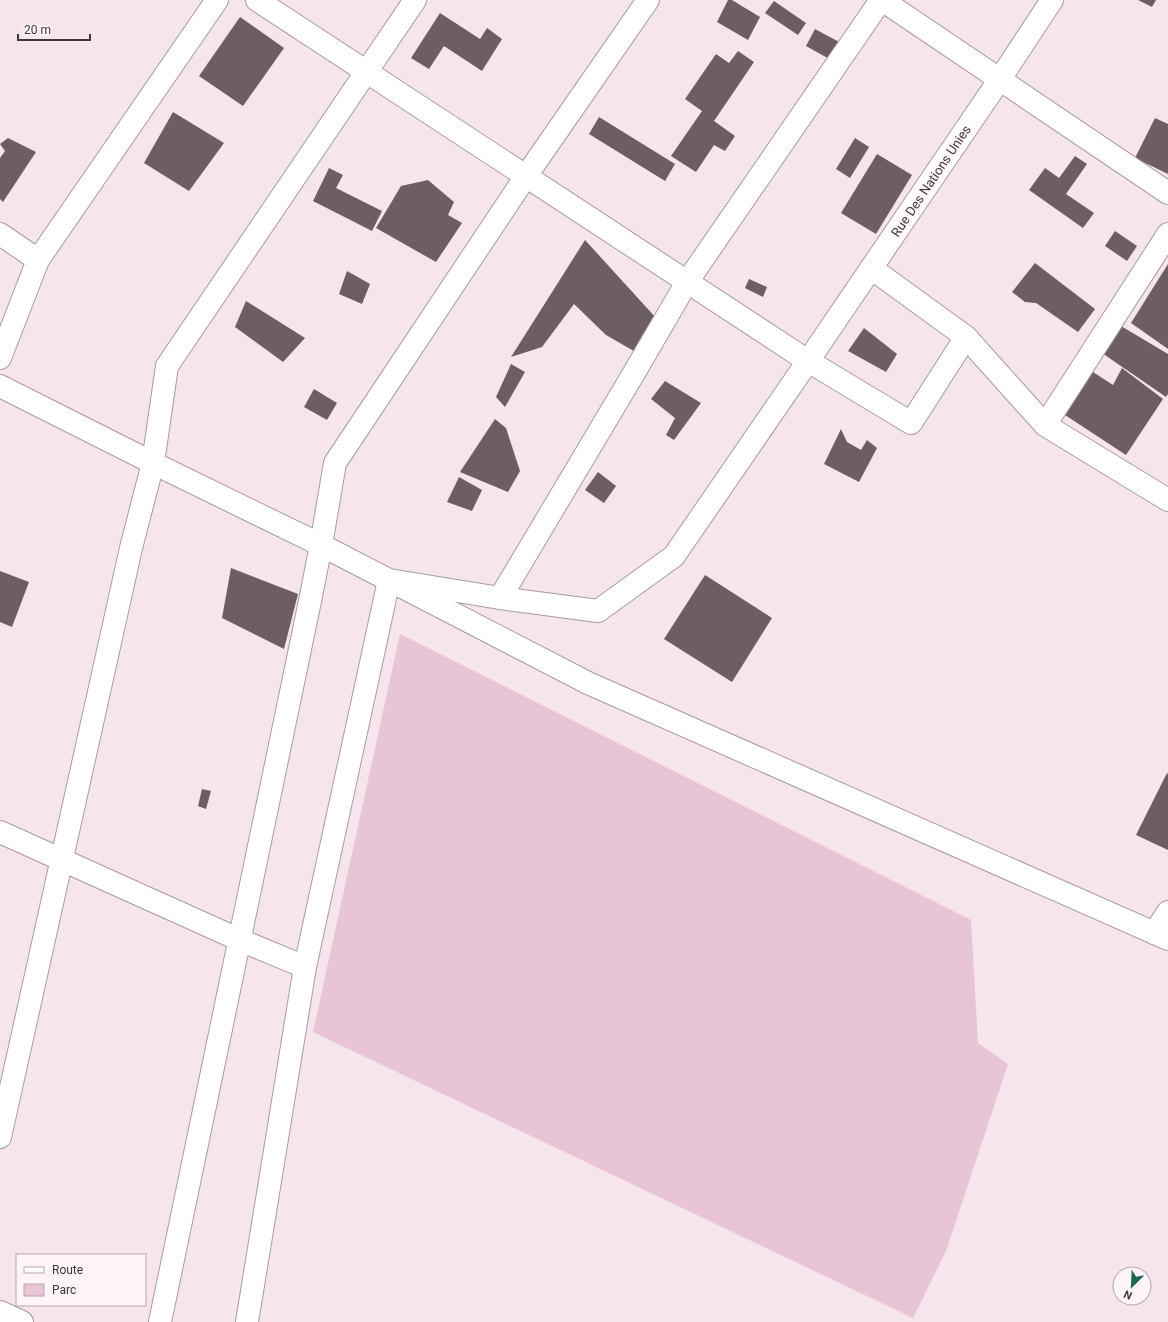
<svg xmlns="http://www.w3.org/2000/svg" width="1168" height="1322" viewBox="0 0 1168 1322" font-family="Roboto,sans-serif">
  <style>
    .green { fill: #e7c5d4 }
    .building { fill: #6c5e64 }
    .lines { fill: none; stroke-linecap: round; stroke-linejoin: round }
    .minor-casing { stroke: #aa9ba1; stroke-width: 24 }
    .minor { stroke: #fff; stroke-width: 22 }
    .labels { text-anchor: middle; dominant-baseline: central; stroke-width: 4; stroke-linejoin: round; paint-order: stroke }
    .street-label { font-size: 13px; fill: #40393c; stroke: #fff5f9 }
  </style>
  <rect width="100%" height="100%" fill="#f6e5ec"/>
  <path class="green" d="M400 634 971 920 978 1043 1008 1064 946 1251 913 1318 313 1032Z"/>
  <g class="building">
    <path d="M728 0H732L760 17 748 40 717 22Z"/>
    <path d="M1138 0H1156L1152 7Z"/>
    <path d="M774 1 806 23 798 35 765 13Z"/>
    <path d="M440 13 480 39 487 28 502 39 482 71 444 46 429 69 411 58Z"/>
    <path d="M240 17 284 48 243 106 199 76Z"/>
    <path d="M815 29 843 44 833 61 806 46Z"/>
    <path d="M738 51 754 62 714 121 735 136 725 151 714 145 696 172 671 156 702 111 685 99 716 54 729 63Z"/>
    <path d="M173 112 224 143 189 191 144 163Z"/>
    <path d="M599 117 675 164 665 181 589 134Z"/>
    <path d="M1155 118 1168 124V174L1135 158Z"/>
    <path d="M8 138 36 152 3 202 0 199V158L5 151 0 144Z"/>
    <path d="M855 138 869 147 850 178 836 169Z"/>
    <path d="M877 154 912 175 876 234 841 213Z"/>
    <path d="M1075 156 1087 164 1066 194 1094 213 1083 228 1029 190 1045 168 1059 178Z"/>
    <path d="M329 168 343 175 336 188 382 211 372 231 313 201Z"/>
    <path d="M428 180 454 202 448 215 462 223 436 262 376 228 401 186Z"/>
    <path d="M1115 231 1137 246 1127 261 1105 246Z"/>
    <path d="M585 240 657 319 639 354 606 335 574 304 542 347 511 357Z"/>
    <path d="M1035 263 1095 309 1078 332 1036 303 1025 302 1012 292Z"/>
    <path d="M1168 264V349L1131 323Z"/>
    <path d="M347 271 370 284 362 304 339 294Z"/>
    <path d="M749 279 767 287 763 297 745 288Z"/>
    <path d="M246 301 305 338 283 362 235 327Z"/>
    <path d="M1121 326 1168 354V394L1166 397 1102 353Z"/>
    <path d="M864 328 897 354 886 372 848 351Z"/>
    <path d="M511 364 525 372 505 407 496 397Z"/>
    <path d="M1122 368 1163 399 1126 455 1065 415 1093 372 1113 385Z"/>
    <path d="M665 381 701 403 674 440 666 435 675 418 651 399Z"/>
    <path d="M314 389 337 403 327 420 304 407Z"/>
    <path d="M495 419 506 428 520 471 508 492 460 472Z"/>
    <path d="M841 429 847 442 861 450 867 440 877 448 859 482 824 464Z"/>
    <path d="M598 472 616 486 604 503 585 490Z"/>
    <path d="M459 477 482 490 472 511 447 502Z"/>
    <path d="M231 568 298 594 284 649 222 618Z"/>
    <path d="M0 571 29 582 12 627 0 622Z"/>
    <path d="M705 575 772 618 732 682 664 639Z"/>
    <path d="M1167 773 1168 774V850L1136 835Z"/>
    <path d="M202 789 211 791 206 809 198 806Z"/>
  </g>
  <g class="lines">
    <g class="minor-casing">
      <g id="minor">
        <path d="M257 0 808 361 911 423 966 337"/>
        <path d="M882 0 1168 193"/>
        <path d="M0 234 38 260"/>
        <path d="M871 268 966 337 1045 425 1168 500"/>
        <path d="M0 358 38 260 217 0"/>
        <path d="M0 386 153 463 321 545 588 683 1168 939"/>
        <path d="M1045 425 1168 234"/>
        <path d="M500 598 634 373 687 282 881 0"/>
        <path d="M0 832 240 940 305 967"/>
        <path d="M1154 933 1168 912"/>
        <path d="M0 1137 131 548 153 463 167 366 415 0"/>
        <path d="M0 1312 22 1322"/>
        <path d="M160 1322 310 601 321 545 335 463 526 176 648 0"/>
        <path d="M247 1322 305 967 389 580 500 598 598 611 674 556 808 361 1000 79 1052 0"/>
      </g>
    </g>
    <use href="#minor" class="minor"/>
  </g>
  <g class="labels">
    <g class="street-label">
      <text transform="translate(931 181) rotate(-56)">Rue Des Nations Unies</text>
    </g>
  </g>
  <rect x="16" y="1254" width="130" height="52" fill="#fff5f9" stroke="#b3aaad"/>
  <rect x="24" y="1267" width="20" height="6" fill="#ffffff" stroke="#b3aaad"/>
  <text x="52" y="1274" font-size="12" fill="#40393c">Route</text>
  <rect x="24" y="1284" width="20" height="12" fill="#e7c5d4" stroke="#b3aaad"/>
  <text x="52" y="1294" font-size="12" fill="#40393c">Parc</text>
  <g transform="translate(1132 1286) rotate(204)"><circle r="19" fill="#fff5f9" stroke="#b3aaad"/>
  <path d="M0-3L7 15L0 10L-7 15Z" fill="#226555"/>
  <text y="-6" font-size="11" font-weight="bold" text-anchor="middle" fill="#40393c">N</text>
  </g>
  <path d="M18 34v6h72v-6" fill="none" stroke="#40393c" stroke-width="2"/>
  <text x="24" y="34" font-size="12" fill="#40393c" stroke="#fff5f9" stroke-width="3" paint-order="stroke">20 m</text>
</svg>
